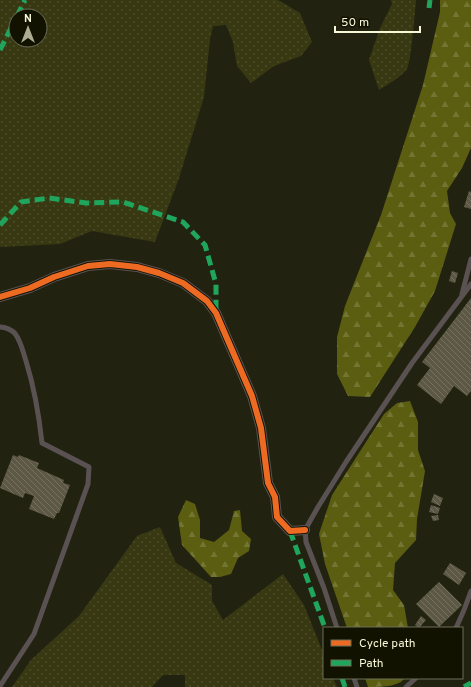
<svg xmlns="http://www.w3.org/2000/svg" width="471" height="687" viewBox="0 0 471 687" font-family="Overpass,sans-serif">
  <style>
    .grass { fill: url(#grass-dots); fill-rule: evenodd }
    .forest { fill: url(#forest-firs) }
    .building { fill: url(#building-back-hatch) }
    .lines { fill: none; stroke-linecap: round; stroke-linejoin: round }
    .service { stroke: #5a5252; stroke-width: 5 }
    .minor { stroke: #5a5252; stroke-width: 10 }
    .quiet { stroke: #20a55d; stroke-width: 5; stroke-dasharray: 10 5; stroke-linecap: butt }
    .cycleway-casing { stroke: #121200; stroke-width: 8 }
    .cycleway { stroke: #ed6a23; stroke-width: 6 }
  </style>
  <defs>
    <pattern id="grass-dots" width="8" height="8" patternUnits="userSpaceOnUse"><rect width="8" height="8" fill="#383912"/><path d="M2 2h.1M6 6h.1" fill="none" stroke="#4c4d28" stroke-width="1.8" stroke-linecap="round"/></pattern>
    <pattern id="forest-firs" width="22" height="20" patternUnits="userSpaceOnUse"><rect width="22" height="20" fill="#5b5d11"/><path d="M5 1l3.5 6h-7zM16 11l3.5 6h-7z" fill="#737533"/></pattern>
    <pattern id="building-back-hatch" width="6" height="6" patternUnits="userSpaceOnUse"><rect width="6" height="6" fill="#5c5845"/><path d="M-1 5l2 2M0 0l6 6M5-1l2 2" fill="none" stroke="#74715f"/></pattern>
  </defs>
  <rect width="100%" height="100%" fill="#221"/>
  <g class="grass">
    <path d="M0 0H278L300 13 312 42 301 56 274 66 251 83 237 66 233 42 226 25 213 26 210 39 204 97 179 178 155 242 92 231 60 244 0 247ZM16 16H40V40H16Z"/>
    <path d="M391 0H416C415 11 411 63 407 69 400 78 388 84 379 90L369 60 380 28 392 4Z"/>
    <path d="M160 527 176 563 212 585V601L223 620 283 574 304 605 324 655V678H333L337 687H185V675H163L152 687H12L31 660 79 616 137 536Z"/>
  </g>
  <g class="forest">
    <path d="M440 0H471V148L462 168 447 191 450 213 456 224 435 291 415 327 370 397 348 396 337 374V337L345 306 381 215 423 85 440 12Z"/>
    <path d="M410 401 418 422V450L425 471 417 519 416 540 395 563 393 590 404 605 408 628H347L325 564 319 534 332 495 384 414 397 403Z"/>
    <path d="M186 500 195 504 200 520V538L214 542 229 530 234 511 240 510 242 531 251 539 249 551 238 558 231 574 220 577H211L182 545 178 517Z"/>
    <path d="M365 678H405C398 687 381 687 368 687Z"/>
  </g>
  <g class="building">
    <path d="M469 191 471 192V209L464 207Z"/>
    <path d="M452 271 458 273 455 283 449 281Z"/>
    <path d="M471 298V391L467 396 454 386 441 404 417 385 430 368 422 362Z"/>
    <path d="M13 455 18 457 19 455 39 463 37 468 64 480 63 483 70 485 59 513H57L54 519 29 509 34 496 25 493 23 498 0 488Z"/>
    <path d="M434 494 443 498 440 506 431 502Z"/>
    <path d="M431 505 440 508 438 514 429 512Z"/>
    <path d="M438 515 439 520 433 521 431 516Z"/>
    <path d="M450 563 466 573 459 585 443 574Z"/>
    <path d="M439 582 462 605 439 627 416 604Z"/>
    <path d="M421 616 426 620 419 628 415 625Z"/>
  </g>
  <g class="lines">
    <g class="service">
      <path d="M462 294 471 259"/>
      <path d="M0 327C5 327 13 330 16 335 21 342 23 352 26 361 34 387 39 415 42 443L89 467 88 484 34 634 0 686"/>
      <path d="M337 628 324 588 306 542 305 530 318 507 346 462 412 363 471 284"/>
      <path d="M456 628 464 610 471 591"/>
      <path d="M354 678 357 687"/>
      <path d="M406 687 416 678"/>
    </g>
    <path class="minor" d="M0 297 30 288 54 277 88 266 110 264 137 267 159 273 183 283 207 301 216 313 252 396 261 428 268 483 275 497 277 517 290 531 305 530"/>
    <g class="quiet">
      <path d="M429 8 430 0"/>
      <path d="M17 16 25 0"/>
      <path d="M0 50 16 18"/>
      <path d="M0 225 21 202 49 198 86 203 123 202 183 222 205 245 216 284V313"/>
      <path d="M290 531 325 628"/>
      <path d="M342 678 345 687"/>
      <path d="M464 687 471 683"/>
    </g>
    <g class="cycleway-casing">
      <path id="cycleway" d="M0 297 30 288 54 277 88 266 110 264 137 267 159 273 183 283 207 301 216 313 252 396 261 428 268 483 275 497 277 517 290 531 305 530"/>
    </g>
    <use href="#cycleway" class="cycleway"/>
  </g>
  <rect x="323" y="627" width="140" height="52" fill="#121200" stroke="#6d6e56"/>
  <rect x="331" y="640" width="20" height="6" fill="#ed6a23" stroke="#6d6e56"/>
  <text x="359" y="647" font-size="12" fill="#f6f8d8">Cycle path</text>
  <rect x="331" y="660" width="20" height="6" fill="#20a55d" stroke="#6d6e56"/>
  <text x="359" y="667" font-size="12" fill="#f6f8d8">Path</text>
  <g transform="translate(28 28)"><circle r="19" fill="#121200" stroke="#6d6e56"/>
  <path d="M0-3L7 15L0 10L-7 15Z" fill="#acad92"/>
  <text y="-6" font-size="11" font-weight="bold" text-anchor="middle" fill="#f6f8d8">N</text>
  </g>
  <path d="M335 26v6h85v-6" fill="none" stroke="#f6f8d8" stroke-width="2"/>
  <text x="341" y="26" font-size="12" fill="#f6f8d8" stroke="#121200" stroke-width="3" paint-order="stroke">50 m</text>
</svg>
